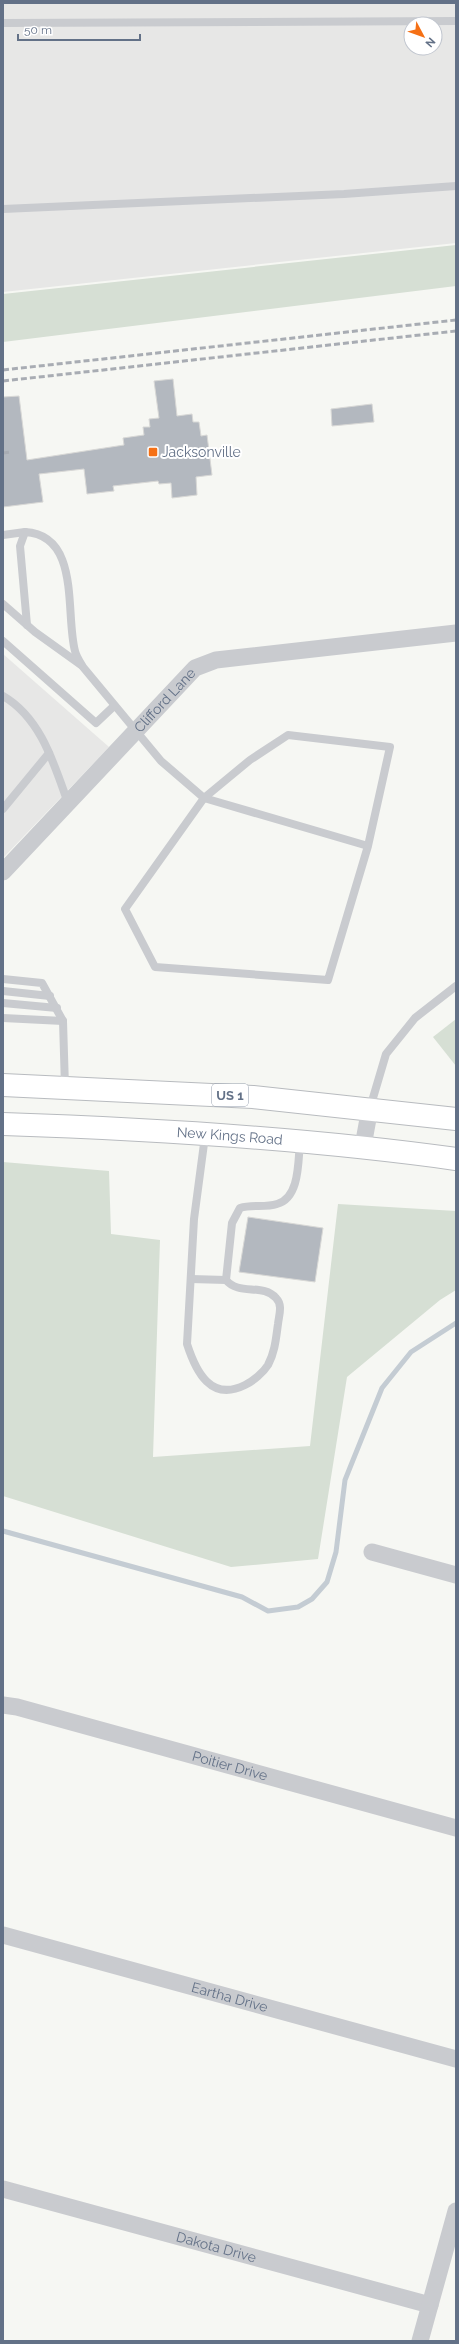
<svg xmlns="http://www.w3.org/2000/svg" width="459" height="2344" viewBox="0 0 459 2344" font-family="Raleway,sans-serif">
  <style>
    .built { fill: #e7e7e6; fill-rule: evenodd }
    .green { fill: #d6dfd4 }
    .lines { fill: none; stroke-linecap: round; stroke-linejoin: round }
    .stream { stroke: #c4ccd3; stroke-width: 5 }
    .building { fill: #b3b8bf; stroke: #d8d8d6 }
    .highway-casing { stroke: #b8bbbf; stroke-width: 24 }
    .lane { stroke: #c9cbcf; stroke-width: 8 }
    .street { stroke: #c9cbcf; stroke-width: 17 }
    .highway { stroke: #fff; stroke-width: 22 }
    .rail { stroke: #a8acb3; stroke-width: 3; stroke-dasharray: 6 3; stroke-linecap: butt }
    .poi-dot { fill: #f57015; stroke: #fff; stroke-width: 1.5 }
    .labels { text-anchor: middle; dominant-baseline: central; stroke-width: 4; stroke-linejoin: round; paint-order: stroke }
    .shield { fill: #fff; stroke: #929cab; stroke-width: 1 }
    .shield-label { font-size: 13px; font-weight: bold; fill: #637187 }
    .poi-label { font-size: 14px; fill: #637187; stroke: #fff; text-anchor: start }
    .street-label { font-size: 14px; fill: #637187; stroke: #fff }
  </style>
  <rect width="100%" height="100%" fill="#f6f7f3"/>
  <g class="built">
    <path d="M3 3H456V243L3 292ZM411 24H435V48H411Z"/>
    <path d="M3 654 109 747 3 858Z"/>
  </g>
  <g class="green">
    <path d="M456 245V286L3 342V294Z"/>
    <path d="M456 1019V1066L433 1037Z"/>
    <path d="M3 1162 109 1171 111 1234 160 1240 153 1457 310 1446 338 1204 456 1211V1290L440 1300 347 1377 318 1559 231 1567 3 1496Z"/>
  </g>
  <g class="lines">
    <path class="stream" d="M3 1531 242 1597 268 1611 298 1607 312 1599 327 1582 336 1552 345 1480 382 1388 411 1352 456 1323"/>
  </g>
  <g class="building">
    <path d="M173 379 177 416 192 414 193 422H199L201 436 207 435 212 475 196 477 197 495 172 498 171 483 159 484 158 481 113 486 114 491 87 494 84 469 39 474 43 502 3 507V397L19 396 27 460 124 445 123 438 144 435 143 427H150L149 419 159 418 154 381Z"/>
    <path d="M372 404 374 422 332 426 331 409Z"/>
    <path d="M248 1217 323 1228 315 1282 239 1272Z"/>
  </g>
  <g class="lines">
    <g class="highway-casing">
      <g id="highway">
        <path d="M3 1085 253 1097 456 1119"/>
        <path id="s5" d="M3 1124C155 1129 305 1138 456 1159"/>
      </g>
    </g>
    <g class="lane">
      <path d="M3 23 456 21"/>
      <path d="M3 209 344 194 456 186"/>
      <path d="M3 535 25 532"/>
      <path d="M3 604 35 632 81 665"/>
      <path d="M27 625 20 546 25 532C81 535 65 614 75 651 76 656 80 662 83 667L161 761 204 798 250 760 288 735 390 747 368 846 328 980 155 967 125 909 204 798 368 846"/>
      <path d="M3 641 96 723 114 706"/>
      <path d="M3 696C41 718 54 764 68 803"/>
      <path d="M3 809 49 753"/>
      <path d="M3 979 42 983 63 1021 65 1087"/>
      <path d="M3 991 50 996"/>
      <path d="M3 1003 57 1008"/>
      <path d="M3 1018 63 1021"/>
      <path d="M370 1108 386 1054 415 1018 456 986"/>
      <path d="M205 1136 194 1219 187 1344C196 1372 211 1402 245 1385 253 1381 263 1373 268 1365 275 1352 276 1338 278 1324 279 1315 283 1305 276 1298 263 1283 239 1296 226 1280L232 1223 240 1208C252 1204 265 1208 277 1204 300 1198 298 1161 300 1142"/>
      <path d="M191 1279 226 1280"/>
    </g>
    <g class="street">
      <path id="s1" d="M3 872 195 668 216 660 456 633"/>
      <path d="M363 1146 370 1108"/>
      <path d="M372 1552 456 1575"/>
      <path id="s2" d="M3 1705 17 1707 456 1828"/>
      <path id="s3" d="M3 1935 456 2059"/>
      <path id="s4" d="M3 2189 430 2305"/>
      <path d="M420 2341 456 2211"/>
    </g>
    <use href="#highway" class="highway"/>
    <g class="rail">
      <path d="M3 370 456 320"/>
      <path d="M3 381 456 331"/>
      <path d="M3 453 11 452"/>
    </g>
  </g>
  <rect class="poi-dot" x="148" y="447" width="10" height="10" rx="2"/>
  <g class="labels">
    <rect class="shield" x="212" y="1084" width="36" height="22" rx="3"/>
    <g class="shield-label">
      <text x="230" y="1095">US 1</text>
    </g>
    <g class="poi-label">
      <text x="162" y="452">Jacksonville</text>
    </g>
    <g class="street-label">
      <text stroke="none"><textPath href="#s1" startOffset="236">Clifford Lane</textPath></text>
      <text stroke="none"><textPath href="#s5" startOffset="227">New Kings Road</textPath></text>
      <text stroke="none"><textPath href="#s2" startOffset="235">Poitier Drive</textPath></text>
      <text stroke="none"><textPath href="#s3" startOffset="235">Eartha Drive</textPath></text>
      <text stroke="none"><textPath href="#s4" startOffset="221">Dakota Drive</textPath></text>
    </g>
  </g>
  <rect width="459" height="2344" fill="none" stroke="#637187" stroke-width="8"/>
  <g transform="translate(423 36) rotate(131)"><circle r="19" fill="#ffffff" stroke="#c1c6cf"/>
  <path d="M0-3L7 15L0 10L-7 15Z" fill="#f57015"/>
  <text y="-6" font-size="11" font-weight="bold" text-anchor="middle" fill="#637187">N</text>
  </g>
  <path d="M18 34v6h122v-6" fill="none" stroke="#637187" stroke-width="2"/>
  <text x="24" y="34" font-size="12" fill="#637187" stroke="#ffffff" stroke-width="3" paint-order="stroke">50 m</text>
</svg>
